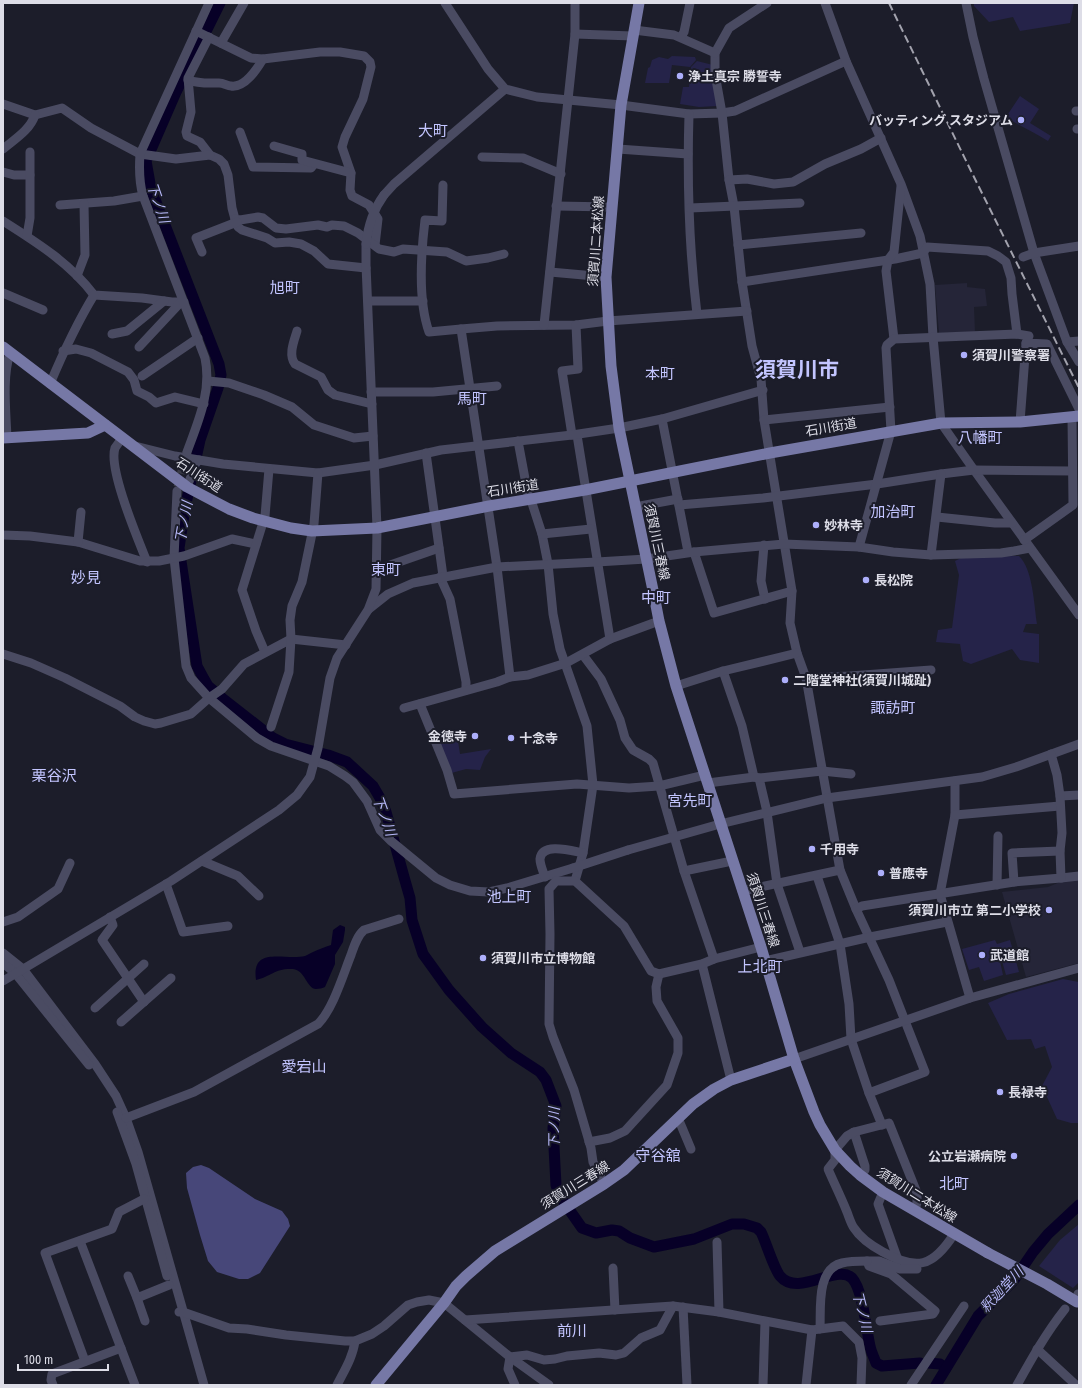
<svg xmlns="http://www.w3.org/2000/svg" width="1082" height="1388" viewBox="0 0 1082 1388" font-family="'Fira Sans Condensed','Noto Sans JP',sans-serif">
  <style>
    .built { fill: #252538 }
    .green { fill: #252349 }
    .forest { fill: #474779 }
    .water { fill: #070027 }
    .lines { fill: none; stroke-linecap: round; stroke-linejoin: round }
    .river { stroke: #070027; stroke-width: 11 }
    .minor-tunnel { stroke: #393a46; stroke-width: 9; stroke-dasharray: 9 4.5; stroke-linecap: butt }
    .minor { stroke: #4a4b62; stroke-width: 9 }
    .major { stroke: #7678a6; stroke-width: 11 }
    .rail { stroke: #a2a2ad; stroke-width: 2; stroke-dasharray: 8 4; stroke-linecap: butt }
    .minor-bridge { stroke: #4a4b62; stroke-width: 9 }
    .major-bridge { stroke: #7678a6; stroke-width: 11 }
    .poi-dot { fill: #adaffb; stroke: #1c1d2a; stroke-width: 1.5 }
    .labels { text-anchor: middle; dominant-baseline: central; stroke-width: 4; stroke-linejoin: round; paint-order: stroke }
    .poi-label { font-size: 13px; font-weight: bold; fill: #dddde7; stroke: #1c1d2a; text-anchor: start }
    .street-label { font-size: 13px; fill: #dddde7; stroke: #1c1d2a }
    .water-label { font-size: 14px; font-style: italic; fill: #b6b8f8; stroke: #1c1d2a }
    .quarter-label { font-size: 15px; fill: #c3c5ff; stroke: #1c1d2a }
    .town-label { font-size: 21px; font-weight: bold; fill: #c3c5ff; stroke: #1c1d2a }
  </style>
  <rect width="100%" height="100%" fill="#1c1d2a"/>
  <g class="built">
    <path d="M967 283V287L985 289 987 306 974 307 975 332 939 333 935 285Z"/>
    <path d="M1079 879V963L1026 977 1002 892 1048 887 1065 880Z"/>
  </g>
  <g class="green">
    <path d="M974 3H1074L1070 23 1020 31 1013 17 989 22 974 6Z"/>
    <path d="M672 56 695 57 696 60 690 67 672 65 669 83H645L648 68 650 67 652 60 659 57 668 59Z"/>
    <path d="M697 61 713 65 717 106 699 107 680 104 683 87H689L691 67Z"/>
    <path d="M1020 96 1039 109 1030 123 1051 136 1048 141C1034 132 1019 126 1006 117Z"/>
    <path d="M1019 556C1033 569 1034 605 1037 624H1026L1023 632 1039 634V663L1020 660 1012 649 971 664 963 661 960 644 936 642 938 630 952 628 959 575 955 561 963 557Z"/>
    <path d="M458 741 460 754 491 749 485 757 480 770 466 769 448 774 439 744Z"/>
    <path d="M995 940 997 944 1010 940 1019 972 1006 975 1002 961H1000L1003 975 984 981 979 967 969 970 962 949Z"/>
    <path d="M1063 979 1079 982V1123H1071L1057 1119 1042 1086 1052 1067 1045 1046 1035 1049 1031 1039 1007 1040 988 1003 1009 994Z"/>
    <path d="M1079 1224V1282L1073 1288 1039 1266 1060 1240Z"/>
  </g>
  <path class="forest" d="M201 1165 209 1168 255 1199 282 1211 288 1219 290 1226 260 1273 248 1279H239L217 1272 208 1261 200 1235 187 1188 186 1173 193 1167Z"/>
  <path class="water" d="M340 925 345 927V930L343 942 335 955V964L325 987C323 988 319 989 316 989 307 989 305 970 293 969 275 968 272 976 256 980 251 945 285 961 305 956 308 955 310 953 313 952 319 949 325 947 331 945L333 930Z"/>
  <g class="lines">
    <g class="river">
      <path d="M220 3 176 92 146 161 151 189 219 364 221 375 218 388 200 440 185 508 179 548 197 666 204 679 208 686 222 698 273 738 285 744 328 755 347 762 373 786 380 798 386 812 404 877 410 898 412 920 423 954 449 990 482 1027 511 1053 540 1072 546 1080 556 1106 553 1128 556 1185 559 1195 582 1228 596 1233 612 1230 619 1231 630 1238 654 1247 694 1239 732 1224H744L757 1228 761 1232C766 1242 774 1269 780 1276 798 1298 837 1263 852 1278 863 1290 866 1329 870 1346 871 1352 874 1357 876 1363L882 1366 920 1363"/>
      <path d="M928 1363 940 1364 946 1368"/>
      <path d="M936 1385 978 1316 1014 1280 1033 1252 1048 1234 1079 1205"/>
    </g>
    <path class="minor-tunnel" d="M178 487 187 452"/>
    <g class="minor">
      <path d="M445 3 488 69 505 89 537 97 621 105 689 114 722 113 735 111 846 61"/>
      <path d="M767 3 729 28 715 53V74L722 113 729 180 734 206 742 282 752 346 761 379 764 420 792 591 790 623 797 653 806 678 840 870 856 909 889 980 925 1072 869 1093"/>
      <path d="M825 3 846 61 901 184 920 236 930 284 933 337 941 423 974 470 1079 615"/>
      <path d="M966 3 973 37 984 79 1034 253 1067 342 1079 362"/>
      <path d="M634 30 674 35 715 53"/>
      <path d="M196 31 251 58 263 59 320 52H340L364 56 370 62 371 67 363 99 345 137 342 147 351 173 350 190 352 196 369 205 378 219 375 245"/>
      <path d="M575 34 633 36"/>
      <path d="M209 37 188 78 191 112 186 132 187 136 200 142 210 155 219 159 224 164 228 175 232 208 235 219 240 220 258 217 263 218 276 228 286 229 318 225 327 227 332 225 344 226 358 233 379 249 394 252 403 249 447 252 466 261 488 258 504 254"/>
      <path d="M681 37 684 32 690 3"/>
      <path d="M221 43 244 3"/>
      <path d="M188 80C199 84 208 83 219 83 224 83 227 86 231 86 245 88 257 69 263 59"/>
      <path d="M3 104 35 115 62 108 91 128 140 154 176 159 210 155"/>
      <path d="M1076 111H1079"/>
      <path d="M689 114C687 180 689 248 697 314"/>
      <path d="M1077 129H1079"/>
      <path d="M240 132 253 167 311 168 314 164"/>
      <path d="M274 146 302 154V160L351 173"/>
      <path d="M3 149C15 139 30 130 35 115"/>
      <path d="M618 149 688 154"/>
      <path d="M482 157 523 158 561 174"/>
      <path d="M3 172 14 175H30"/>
      <path d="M729 180 747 179 774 184 793 182 825 164 861 149 881 138"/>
      <path d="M443 185 442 221 425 220C421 253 418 301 429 332L461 329 497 326 576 325 608 321 747 311"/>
      <path d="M384 195 394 184 505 89"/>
      <path d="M60 205 114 201 143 196"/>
      <path d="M556 206 612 207"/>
      <path d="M690 208 800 203"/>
      <path d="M235 219 238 227 242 230 267 238 275 243 289 242 301 244 314 251 328 264 366 268"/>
      <path d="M3 221C36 242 70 263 94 295L142 298 172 302H184"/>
      <path d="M27 236 30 218V152"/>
      <path d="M738 245 861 233"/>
      <path d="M202 252 196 238 237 222"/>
      <path d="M1023 257 1034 253 1079 246"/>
      <path d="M550 272 606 277"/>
      <path d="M77 276 85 255 84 204"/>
      <path d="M742 282 895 259 923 253 927 247 988 251 998 256 1006 262 1011 278 1012 294 1017 334"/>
      <path d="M3 293 43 310"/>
      <path d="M368 301H423"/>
      <path d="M544 325 575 34V3"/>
      <path d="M461 329 497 567 510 677"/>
      <path d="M297 331C294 341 288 355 295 364L321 377 328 390 335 395 372 404"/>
      <path d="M112 334 127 331 164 301"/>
      <path d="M894 339 886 271 888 260 894 252 901 186"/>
      <path d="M1067 342 1079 341"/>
      <path d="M139 347 181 302"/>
      <path d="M63 351 76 349 91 353 128 372 134 380 137 391 149 397 156 403 175 397 204 404"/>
      <path d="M142 376 198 338"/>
      <path d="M208 381 229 383 264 395 292 407 314 425 354 438 373 436"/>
      <path d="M50 384C63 353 77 323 94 295"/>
      <path d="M371 392H433L497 386"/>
      <path d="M662 419 688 552"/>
      <path d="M764 420 890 407"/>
      <path d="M1020 422 1026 343"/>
      <path d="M572 435 562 371 578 369 576 325"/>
      <path d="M577 435 610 639"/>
      <path d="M7 438C6 411 2 378 10 353"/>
      <path d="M122 438C120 441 117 445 115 448 108 469 138 539 147 562"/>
      <path d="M518 441 529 500"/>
      <path d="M135 446 175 456 223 464 318 473 375 465 441 450 572 435 619 428 662 419 763 390"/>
      <path d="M187 452C198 422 212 391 205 358L143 196C139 182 139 168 140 154L209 3"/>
      <path d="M426 453 443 576"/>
      <path d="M187 487 196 463 199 460"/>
      <path d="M177 491 174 558 186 666 191 678 209 698 257 738 271 746 329 766 345 776 353 782 367 801 380 830 391 841 436 878 450 885 470 891 489 892 507 888 573 868"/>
      <path d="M531 500 542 534 548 564 553 614 560 649 587 726 593 785 583 853 575 881"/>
      <path d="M679 505 763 498 877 484 941 474 974 470 1072 471"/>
      <path d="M635 507 678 499"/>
      <path d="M937 517 995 523H1012"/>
      <path d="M542 534 591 529"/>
      <path d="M3 535 30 536 78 542 140 561H159L184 556 232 539 256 544"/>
      <path d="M1024 540 1073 505 1072 417"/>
      <path d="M78 542 81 512"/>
      <path d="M764 545 761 581 765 599"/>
      <path d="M859 547 891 431 886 348 887 345 894 339 1017 334 1029 336 1026 343 1047 344 1079 409"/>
      <path d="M694 552 714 613 792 591"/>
      <path d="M931 555 941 474"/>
      <path d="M376 570 439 548"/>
      <path d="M440 577 450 599 466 682V690"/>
      <path d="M369 609 388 594 413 583 497 567 597 562 646 559 694 552 784 544 859 547 893 552 931 555 1001 553 1014 551 1030 548"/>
      <path d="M265 652 256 631 242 590 265 516 269 469"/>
      <path d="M3 654 31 663 65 678 120 706 135 717 144 721 155 724 161 723 191 714 209 698 222 689 244 664 291 639 346 645"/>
      <path d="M583 655 601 679 620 720 625 738 633 750 649 759 653 763 684 871 714 959"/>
      <path d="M723 671 742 726 754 777"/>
      <path d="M806 678 850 676 931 670"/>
      <path d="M676 686 723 671 797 653"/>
      <path d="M420 704 447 770 454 794 577 784 629 788 659 786 705 775"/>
      <path d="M404 708 497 682 510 677 528 675 566 663 610 639 659 621"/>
      <path d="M271 727 289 672 291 639 290 620 292 606 302 582 314 524 318 473"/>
      <path d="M759 778 767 812 777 884 800 952"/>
      <path d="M955 781V815L940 894 970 998"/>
      <path d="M708 783 754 777 759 778 822 771 851 774"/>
      <path d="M1060 796 1079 795"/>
      <path d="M955 815 1060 806"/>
      <path d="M628 850 720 824 827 798 982 777 1016 767 1079 744"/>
      <path d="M202 861 238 876 259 896"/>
      <path d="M684 871 732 861"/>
      <path d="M817 876 840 944 849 1004 851 1039 869 1093 882 1125"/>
      <path d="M545 877C543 871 540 865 540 859 542 842 572 851 583 853"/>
      <path d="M1061 878 1079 876"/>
      <path d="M1014 882 1012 853 1060 851"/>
      <path d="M166 884 183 932 228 926"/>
      <path d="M997 885 998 836"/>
      <path d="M742 891 840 870"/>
      <path d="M856 909 862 906 1014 882 1061 878 1060 851 1062 833 1060 796 1057 775 1051 754"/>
      <path d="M110 917 113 925 102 940 144 1002"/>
      <path d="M3 922 18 917 58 889 70 863"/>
      <path d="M3 953 23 969 95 1064 116 1096 126 1118 138 1152 204 1385"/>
      <path d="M765 961 870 937 947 922"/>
      <path d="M3 963 15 973 89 1065"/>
      <path d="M702 964 731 1080"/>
      <path d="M3 981 171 881 279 810 297 795 310 777 318 748 330 678 337 658 368 610 376 589 377 528 366 265V244"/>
      <path d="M95 1008 144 964"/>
      <path d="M121 1022 171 978"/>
      <path d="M794 1059 970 998 1079 968"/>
      <path d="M117 1112 136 1164 167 1276"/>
      <path d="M126 1118 194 1092 318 1024C333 1009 343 975 351 955 354 946 357 936 364 930L399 919"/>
      <path d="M678 1118 691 1149"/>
      <path d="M854 1132 865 1166V1170L860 1175"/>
      <path d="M589 1142 610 1138 625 1131 667 1085 678 1053V1038L657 1001 656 987 659 974"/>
      <path d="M604 1184 593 1162 591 1148 574 1090 553 1037 549 1024 550 934 549 889 556 881H575L624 926 651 971 659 974 702 964 714 959 761 947"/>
      <path d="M883 1192 878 1204 898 1260"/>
      <path d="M915 1211 917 1202V1193L889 1123 854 1132 847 1136 835 1150V1160L828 1169C834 1183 841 1197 847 1212 849 1217 851 1224 854 1228 861 1239 872 1246 883 1252 917 1271 933 1267 954 1234"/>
      <path d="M80 1241 135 1385"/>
      <path d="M717 1242 719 1312"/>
      <path d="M613 1268 615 1310"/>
      <path d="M128 1276 137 1298 169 1285"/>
      <path d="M1078 1294H1079"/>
      <path d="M137 1298 145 1321"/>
      <path d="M683 1307 687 1385"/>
      <path d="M179 1312H183L229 1328 247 1329 286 1335 345 1341H355L372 1334 384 1326 408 1305 417 1302 429 1300 444 1303 510 1357 549 1385"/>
      <path d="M465 1320 673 1306 719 1312 812 1330 843 1326 859 1342 862 1358 861 1385"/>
      <path d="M880 1321 933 1314 935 1311 891 1274 869 1266 867 1261H879L900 1269H917"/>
      <path d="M820 1329C821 1309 816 1269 842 1263 850 1261 859 1261 867 1261"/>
      <path d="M1037 1349 1076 1385"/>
      <path d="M85 1361 45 1253 112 1229 119 1212 144 1199"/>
      <path d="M53 1385 51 1380 52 1374 121 1348"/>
      <path d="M337 1385C344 1371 353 1357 355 1341"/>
      <path d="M515 1385 508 1369 510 1357 527 1355 544 1360 555 1359 567 1356 599 1353 616 1355 624 1353 641 1338 660 1330 673 1306"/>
      <path d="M763 1385 765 1322"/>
      <path d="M806 1385 812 1330"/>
      <path d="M911 1385 964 1306"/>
      <path d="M1017 1385C1032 1358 1046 1333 1065 1309"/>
    </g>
    <g class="major">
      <path d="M639 3 621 105 606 277 611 366 619 428 654 595 659 621 676 686 761 947 794 1059 814 1112 820 1125 835 1150 850 1166 860 1175 883 1192 988 1253"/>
      <path d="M3 347 187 487 229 509 253 518 291 528 312 531 377 528 489 506 585 490 770 453 941 423 1020 422 1079 416"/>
      <path d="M3 438 88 433 105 425"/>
      <path d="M376 1385 444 1303 456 1286 466 1276 495 1251 604 1184 624 1170 693 1104 714 1089 731 1080 794 1059"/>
    </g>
    <path class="rail" d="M889 3 972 173 1079 388"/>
    <g class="minor-bridge">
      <path d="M366 244C368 225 373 210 384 195"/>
      <path d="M573 868 628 850"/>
    </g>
    <path class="major-bridge" d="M988 1253 1047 1284 1077 1302"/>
  </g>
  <g class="poi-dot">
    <circle cx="680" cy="76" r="4"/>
    <circle cx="1021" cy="120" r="4"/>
    <circle cx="964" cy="355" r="4"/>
    <circle cx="816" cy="525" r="4"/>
    <circle cx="866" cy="580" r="4"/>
    <circle cx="785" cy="680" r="4"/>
    <circle cx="475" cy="736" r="4"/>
    <circle cx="511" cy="738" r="4"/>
    <circle cx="812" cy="849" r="4"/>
    <circle cx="881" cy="873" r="4"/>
    <circle cx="1049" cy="910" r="4"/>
    <circle cx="982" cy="955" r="4"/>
    <circle cx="483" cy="958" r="4"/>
    <circle cx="1000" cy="1092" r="4"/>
    <circle cx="1014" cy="1156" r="4"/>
  </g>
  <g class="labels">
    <g class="poi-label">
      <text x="688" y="76">浄土真宗 勝誓寺</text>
      <text x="1013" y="120" text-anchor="end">バッティング スタジアム</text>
      <text x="972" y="355">須賀川警察署</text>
      <text x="824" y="525">妙林寺</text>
      <text x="874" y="580">長松院</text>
      <text x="793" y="680">二階堂神社(須賀川城趾)</text>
      <text x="467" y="736" text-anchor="end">金徳寺</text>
      <text x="519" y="738">十念寺</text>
      <text x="820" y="849">千用寺</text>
      <text x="889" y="873">普應寺</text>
      <text x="1041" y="910" text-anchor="end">須賀川市立 第二小学校</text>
      <text x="990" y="955">武道館</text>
      <text x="491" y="958">須賀川市立博物館</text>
      <text x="1008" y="1092">長禄寺</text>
      <text x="1006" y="1156" text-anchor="end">公立岩瀬病院</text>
    </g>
    <g class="street-label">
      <text transform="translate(596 241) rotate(-86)">須賀川二本松線</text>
      <text transform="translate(831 427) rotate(-10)">石川街道</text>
      <text transform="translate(199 475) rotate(33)">石川街道</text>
      <text transform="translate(513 488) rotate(-9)">石川街道</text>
      <text transform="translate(657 542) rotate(78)">須賀川三春線</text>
      <text transform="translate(763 910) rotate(72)">須賀川三春線</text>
      <text transform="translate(575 1185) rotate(-32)">須賀川三春線</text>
      <text transform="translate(917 1195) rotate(32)">須賀川二本松線</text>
    </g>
    <g class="water-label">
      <text transform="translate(158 203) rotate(71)">下ノ川</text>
      <text transform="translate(184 522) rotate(-80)">下ノ川</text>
      <text transform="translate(384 816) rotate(70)">下ノ川</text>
      <text transform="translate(554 1128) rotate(-90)">下ノ川</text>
      <text transform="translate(1002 1290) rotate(-47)">釈迦堂川</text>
      <text transform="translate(862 1312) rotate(76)">下ノ川</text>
    </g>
    <g class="quarter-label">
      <text x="433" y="131">大町</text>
      <text x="285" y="288">旭町</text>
      <text x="660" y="374">本町</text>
      <text x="472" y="399">馬町</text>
      <text x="980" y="438">八幡町</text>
      <text x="893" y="512">加治町</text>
      <text x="386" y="570">東町</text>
      <text x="86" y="578">妙見</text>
      <text x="656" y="598">中町</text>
      <text x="893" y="708">諏訪町</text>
      <text x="54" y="776">栗谷沢</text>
      <text x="690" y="801">宮先町</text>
      <text x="509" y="897">池上町</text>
      <text x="760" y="967">上北町</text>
      <text x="304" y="1067">愛宕山</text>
      <text x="658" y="1156">守谷舘</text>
      <text x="954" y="1184">北町</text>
      <text x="572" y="1331">前川</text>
    </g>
    <g class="town-label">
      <text x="797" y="370">須賀川市</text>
    </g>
  </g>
  <rect width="1082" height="1388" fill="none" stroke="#dddde7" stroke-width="8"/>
  <path d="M18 1364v6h90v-6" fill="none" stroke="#dddde7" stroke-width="2"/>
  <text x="24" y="1364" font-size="12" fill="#dddde7" stroke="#1c1d2a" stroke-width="3" paint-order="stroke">100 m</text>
</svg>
